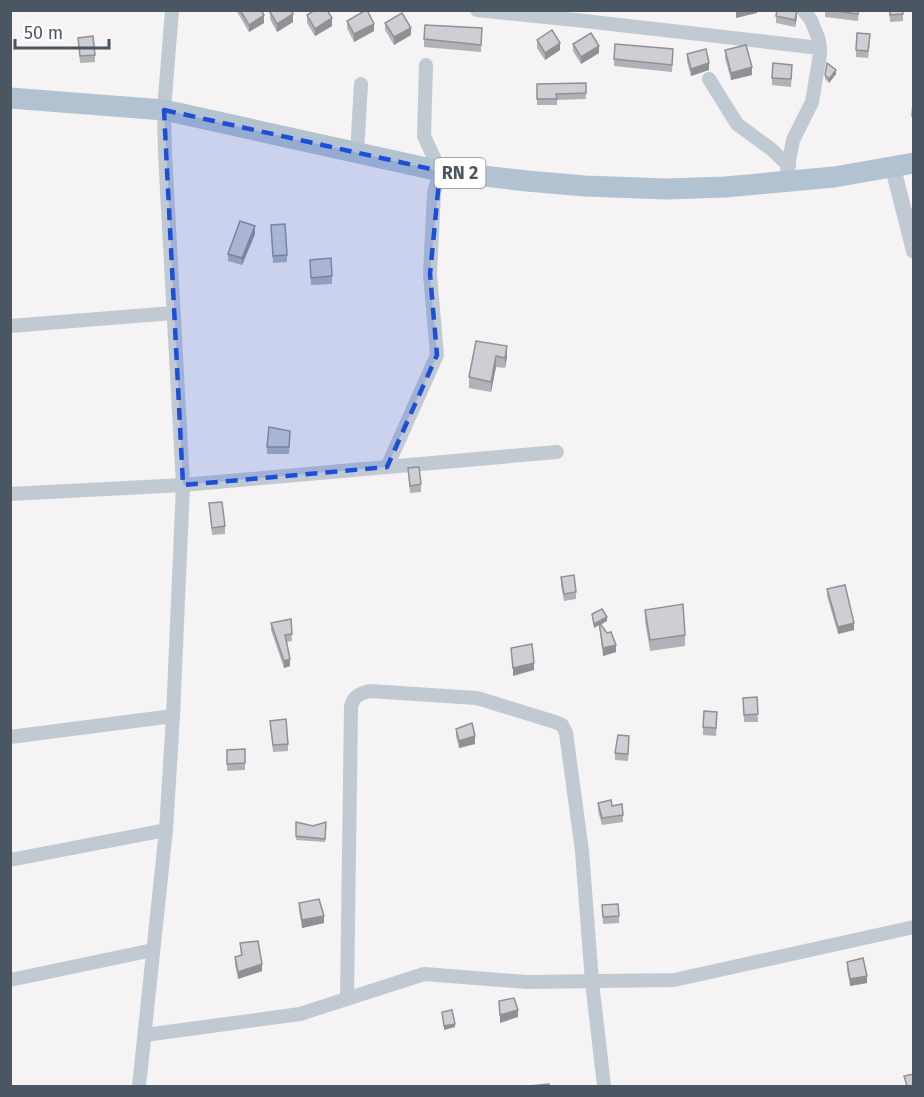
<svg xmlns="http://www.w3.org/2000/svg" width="924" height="1097" viewBox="0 0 924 1097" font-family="'Fira Sans',sans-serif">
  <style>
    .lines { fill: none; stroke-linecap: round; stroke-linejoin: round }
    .minor { stroke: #c1cad2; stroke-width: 14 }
    .tertiary { stroke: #c1cad2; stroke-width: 16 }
    .primary { stroke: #b3c2d1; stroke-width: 21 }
    .wall { fill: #b0b2b7 }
    .shaded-wall { fill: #909195 }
    .building { fill: #cdcfd5; stroke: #909195; stroke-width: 1.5 }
    .marked { fill: #1d4ed8; fill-opacity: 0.2; stroke: #1d4ed8; stroke-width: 4.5; stroke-dasharray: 12 8; stroke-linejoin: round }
    .labels { text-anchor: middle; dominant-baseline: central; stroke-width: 5; stroke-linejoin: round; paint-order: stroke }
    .shield { fill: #fff; stroke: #808990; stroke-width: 1.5 }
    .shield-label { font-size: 18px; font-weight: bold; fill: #4a5661 }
  </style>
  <rect width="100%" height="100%" fill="#f5f3f3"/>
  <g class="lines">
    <g class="minor">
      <path d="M477 10 585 21 820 48"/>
      <path d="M709 79 737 124 771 149 789 166"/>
      <path d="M357 153 361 84"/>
      <path d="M785 182 793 140 812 102 820 54 819 40 811 20 803 10"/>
      <path d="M10 326 173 313"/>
      <path d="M387 467 437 355 430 274 434 193 440 171 424 136 426 65"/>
      <path d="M10 494 183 485 557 452"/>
      <path d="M10 737 173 716"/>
      <path d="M10 860 166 830"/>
      <path d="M10 980 153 950"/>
      <path d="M347 999 351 706C354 696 359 694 369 691L477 698 555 722 562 725 566 733 582 851 592 982 604 1086"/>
      <path d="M145 1035 300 1014 424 974 527 982 674 980 914 927"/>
      <path d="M139 1086 166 830 173 716 183 485 165 153 164 110 172 10"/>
    </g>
    <path class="tertiary" d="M893 168 914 251"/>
    <path class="primary" d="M10 98 164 110 440 171 527 181 585 186 666 189 725 187 834 177 914 163"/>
  </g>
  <g class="wall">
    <path d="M236 10H261L264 23 249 32Z"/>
    <path d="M825 10H859L858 21 825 17Z"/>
    <path d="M889 10H903V21L890 22Z"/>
    <path d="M270 12 293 22 277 32 270 19Z"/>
    <path d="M307 15 332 26 315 36 307 23Z"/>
    <path d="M776 16 797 17 795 27 776 23Z"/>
    <path d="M347 21 374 31 354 42 347 28Z"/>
    <path d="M385 23 411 35 394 45 385 30Z"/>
    <path d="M482 28 481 52 424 47V39Z"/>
    <path d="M78 38 95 55V62L80 63Z"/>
    <path d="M537 40 560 50 545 60 537 48Z"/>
    <path d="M870 41 868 58 856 57V50Z"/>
    <path d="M573 44 599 53 581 64 573 51Z"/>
    <path d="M725 50 752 75 731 80 725 58Z"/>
    <path d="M687 54 709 70 691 76 687 61Z"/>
    <path d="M673 56 672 72 614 66V59Z"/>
    <path d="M792 72 791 87 772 85V78Z"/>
    <path d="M836 74 829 83 825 79V75Z"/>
    <path d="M586 83V99L557 100V105H537V84Z"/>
    <path d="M271 225 287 255V262L273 263Z"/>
    <path d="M255 234 242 265 228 261V254Z"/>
    <path d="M310 260 332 276V284L311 285Z"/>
    <path d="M476 341 507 357 505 368 496 367 491 392 469 388V377Z"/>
    <path d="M290 438 289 454H267V447Z"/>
    <path d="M408 468 421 484V492L410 493Z"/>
    <path d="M209 503 225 526V534L212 535Z"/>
    <path d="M561 577 576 592V599L564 601 561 585Z"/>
    <path d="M827 589 854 630 838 634 827 596Z"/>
    <path d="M645 610 685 635V646L650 651 645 621Z"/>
    <path d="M592 614 607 621 601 624 616 652 603 656 599 625 594 628Z"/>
    <path d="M291 619 292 641 287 642 290 666 284 668 271 630V623Z"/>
    <path d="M757 697 758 722H744L743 698Z"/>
    <path d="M717 719 716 736 703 735V727Z"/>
    <path d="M270 721 288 744V751L273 752Z"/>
    <path d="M456 729 475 744 459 748 456 736Z"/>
    <path d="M629 743 628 761 615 760V753Z"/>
    <path d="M227 750 245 763V770L227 771Z"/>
    <path d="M598 803 623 815V822L602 825 598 811Z"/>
    <path d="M296 822 313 826 326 822 325 842 296 840Z"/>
    <path d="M299 903 324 923 302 928 299 910Z"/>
    <path d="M602 905 619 916V923L603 924Z"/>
    <path d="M240 943 262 971 238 979 235 965V957L241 956Z"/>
    <path d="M847 962 867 983 850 986 847 969Z"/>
  </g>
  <g class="shaded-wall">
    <path d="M739 10H757V13L736 18V11Z"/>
    <path d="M797 10V17L795 27V20Z"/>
    <path d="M293 14V22L277 32V24Z"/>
    <path d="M264 15V23L249 32V25Z"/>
    <path d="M332 18V26L315 36V29Z"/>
    <path d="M374 24V31L354 42V34Z"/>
    <path d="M411 28V35L394 45V37Z"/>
    <path d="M560 43V50L545 60V53Z"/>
    <path d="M599 46V53L581 64V57Z"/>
    <path d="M709 63V70L691 76V69Z"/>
    <path d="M752 67V75L731 80V73Z"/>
    <path d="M836 70V74L829 83V79Z"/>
    <path d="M255 226V234L242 265V258Z"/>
    <path d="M507 346V357L505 368V358Z"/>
    <path d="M496 356V367L491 392V382Z"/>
    <path d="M607 617V621L600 625 599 622V625L594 628V624Z"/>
    <path d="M854 623V630L838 634V627Z"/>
    <path d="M616 645V652L603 656V648Z"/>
    <path d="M290 659V666L284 668V661Z"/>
    <path d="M534 663V670L513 676V668Z"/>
    <path d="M475 736V744L459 748V741Z"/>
    <path d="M324 916V923L302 928V920Z"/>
    <path d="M262 964V971L238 979V972Z"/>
    <path d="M867 976V983L850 986V979Z"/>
    <path d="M518 1010V1017L500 1023V1015Z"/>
    <path d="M455 1024V1027L444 1030V1026Z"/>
  </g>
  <g class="building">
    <path d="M240 10H261L264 15 249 25Z"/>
    <path d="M272 10H291L293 14 277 24 270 12Z"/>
    <path d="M315 10H327L332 18 315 29 307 15Z"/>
    <path d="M366 10H367L374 24 354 34 347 21Z"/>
    <path d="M777 10H797L795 20 776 16Z"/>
    <path d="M827 10H858V14Z"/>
    <path d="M890 10H903V14L890 15Z"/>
    <path d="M402 13 411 28 394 37 385 23Z"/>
    <path d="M425 25 482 28 481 45 424 39Z"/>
    <path d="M552 30 560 43 545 53 537 40Z"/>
    <path d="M591 33 599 46 581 57 573 44Z"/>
    <path d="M857 33 870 34 868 51 856 50Z"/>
    <path d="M93 36 95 55 80 56 78 38Z"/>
    <path d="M615 44 673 49 672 65 614 59Z"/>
    <path d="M746 45 752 67 731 73 725 50Z"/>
    <path d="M706 49 709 63 691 69 687 54Z"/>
    <path d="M773 63 792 65 791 79 772 78Z"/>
    <path d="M827 63 836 70 829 79 825 75Z"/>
    <path d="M586 83V93L556 94 557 99H537V84Z"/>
    <path d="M913 102H914V116H912Z"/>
    <path d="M240 221 255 226 242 258 228 254Z"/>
    <path d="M285 224 287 255 273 256 271 225Z"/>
    <path d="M331 258 332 276 311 278 310 260Z"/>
    <path d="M476 341 507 346 505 358 496 356 491 382 469 377Z"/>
    <path d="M269 427 290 431 289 447H267Z"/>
    <path d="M419 467 421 484 410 486 408 468Z"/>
    <path d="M222 502 225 526 212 528 209 503Z"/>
    <path d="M574 575 576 592 564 594 561 577Z"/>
    <path d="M845 585 854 623 838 627 827 589Z"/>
    <path d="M683 604 685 635 650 640 645 610Z"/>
    <path d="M602 609 607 617 594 624 592 614Z"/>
    <path d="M291 619 292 634 285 635 290 659 284 661 271 623Z"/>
    <path d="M599 622 607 633 611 632 616 645 603 648Z"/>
    <path d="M532 644 534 663 513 668 511 648Z"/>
    <path d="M757 697 758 714 744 715 743 698Z"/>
    <path d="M704 711 717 712 716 728 703 727Z"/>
    <path d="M286 719 288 744 273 745 270 721Z"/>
    <path d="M472 723 475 736 459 741 456 729Z"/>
    <path d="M618 735 629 736 628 754 615 753Z"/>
    <path d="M245 749V763L227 764V750Z"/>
    <path d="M611 800 612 806 622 804 623 815 602 818 598 803Z"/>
    <path d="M296 822 313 826 326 822 325 839 296 836Z"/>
    <path d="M319 899 324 916 302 920 299 903Z"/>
    <path d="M618 904 619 916 603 917 602 905Z"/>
    <path d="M258 941 262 964 238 972 235 957 242 955 240 943Z"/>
    <path d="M863 958 867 976 850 979 847 962Z"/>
    <path d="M514 998 518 1010 500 1015 499 1001Z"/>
    <path d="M452 1010 455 1024 444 1026 442 1012Z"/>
    <path d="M914 1074V1086H907L904 1076Z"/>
    <path d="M549 1084V1086H529Z"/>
  </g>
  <path class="marked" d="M164 110 440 171 430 274 437 355 387 467 183 485Z"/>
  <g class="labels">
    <rect class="shield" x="434.5" y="158" width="51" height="30" rx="4.5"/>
    <g class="shield-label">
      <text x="460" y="173">RN 2</text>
    </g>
  </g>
  <rect width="924" height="1097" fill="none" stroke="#4a5661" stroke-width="24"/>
  <path d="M15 39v9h94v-9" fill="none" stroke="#4a5661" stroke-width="3"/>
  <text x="24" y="39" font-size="18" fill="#4a5661" stroke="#ffffff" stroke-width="4.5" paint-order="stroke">50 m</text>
</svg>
